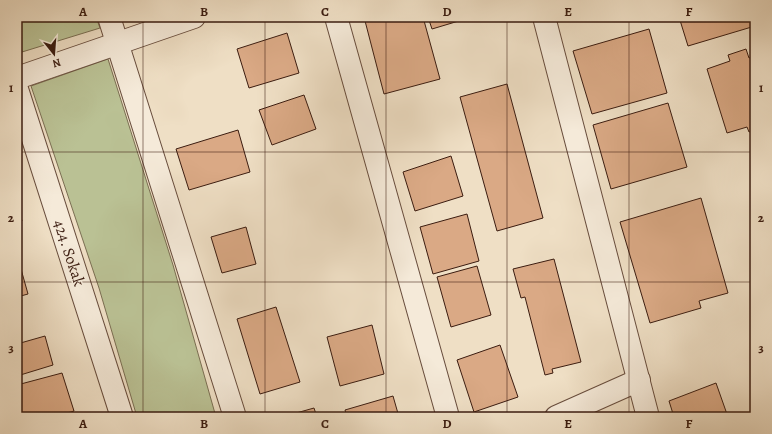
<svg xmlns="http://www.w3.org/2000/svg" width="772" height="434" viewBox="0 0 772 434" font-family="Alegreya,serif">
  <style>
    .green { fill: #bac194; stroke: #7a6e52 }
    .building { fill: #daa985; stroke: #3b1c10 }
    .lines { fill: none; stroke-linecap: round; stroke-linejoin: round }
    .street-casing { stroke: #684d3d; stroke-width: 24 }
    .street { stroke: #f5ead9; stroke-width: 22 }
    .grid { fill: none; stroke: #3b1c10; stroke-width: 1; stroke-opacity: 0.55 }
    .labels { text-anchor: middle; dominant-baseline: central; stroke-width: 3; stroke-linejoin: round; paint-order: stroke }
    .street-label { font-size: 16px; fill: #3b1c10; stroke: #f5ead9 }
    .neatline { fill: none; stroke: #3b1c10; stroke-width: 1.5 }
    .grid-label { font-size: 13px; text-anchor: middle; font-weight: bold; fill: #3b1c10 }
  </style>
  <rect width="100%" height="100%" fill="#efdfc5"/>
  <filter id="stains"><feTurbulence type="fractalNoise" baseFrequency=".005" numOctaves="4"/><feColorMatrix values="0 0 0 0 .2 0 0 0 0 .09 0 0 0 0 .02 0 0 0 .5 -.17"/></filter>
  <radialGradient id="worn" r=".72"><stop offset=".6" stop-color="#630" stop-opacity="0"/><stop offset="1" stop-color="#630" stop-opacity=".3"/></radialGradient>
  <g class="green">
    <path d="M17 17H96L100 28 22 52 17 25Z"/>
    <path d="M108 59 173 265 216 417H137L99 288 31 86Z"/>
  </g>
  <g class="building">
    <path d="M364 17H423L440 79 384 94Z"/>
    <path d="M428 17H472L432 29Z"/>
    <path d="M679 17H755V26L688 46Z"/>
    <path d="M649 29 667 93 592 114 573 51Z"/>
    <path d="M287 33 299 73 249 88 237 49Z"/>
    <path d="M746 49 749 58 755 56V130L749 132 747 127 727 133 707 69 730 61 728 55Z"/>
    <path d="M507 84 543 218 497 231 460 97Z"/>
    <path d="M304 95 316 129 272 145 259 110Z"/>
    <path d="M668 103 687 167 611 189 593 125Z"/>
    <path d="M238 130 250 172 189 190 176 149Z"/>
    <path d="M451 156 463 196 415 211 403 172Z"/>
    <path d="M701 198 728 293 699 301 701 308 650 323 620 222Z"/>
    <path d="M17 204 22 221 17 222Z"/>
    <path d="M467 214 479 261 433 274 420 227Z"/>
    <path d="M246 227 256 264 222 273 211 237Z"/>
    <path d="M554 259 581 362 552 369 553 373 545 375 525 297 521 298 513 269Z"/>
    <path d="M19 262 28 294 17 297V263Z"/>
    <path d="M477 266 491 315 451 327 437 277Z"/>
    <path d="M276 307 300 382 260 394 237 319Z"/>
    <path d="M372 325 384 374 340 386 327 337Z"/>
    <path d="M45 336 53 365 17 376V344Z"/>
    <path d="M500 345 518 397 474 412 457 360Z"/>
    <path d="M62 373 74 411 54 417H17V385Z"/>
    <path d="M716 383 728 417H674L669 401Z"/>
    <path d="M393 396 399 417H347L345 410Z"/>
    <path d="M314 408 317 417H282Z"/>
  </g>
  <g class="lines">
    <g class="street-casing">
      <g id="street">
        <path d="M109 17 235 417"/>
        <path d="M336 17 448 417"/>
        <path d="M544 17 648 417"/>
        <path d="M17 78 194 17"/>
        <path d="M17 89 122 417"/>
        <path d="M556 417 639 380"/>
      </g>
    </g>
    <use href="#street" class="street"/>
  </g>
  <path class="grid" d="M143 17V417M265 17V417M386 17V417M507 17V417M629 17V417M17 152H755M17 282H755"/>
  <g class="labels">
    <g class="street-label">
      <text transform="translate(69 253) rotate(72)">424. Sokak</text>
    </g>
  </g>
  <rect width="772" height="434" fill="none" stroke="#efdfc5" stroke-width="44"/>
  <g transform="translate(54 54) rotate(163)" stroke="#f5ead9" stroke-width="3" paint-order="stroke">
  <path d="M0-3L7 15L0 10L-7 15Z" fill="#3b1c10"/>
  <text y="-6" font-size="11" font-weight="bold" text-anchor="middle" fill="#3b1c10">N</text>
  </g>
  <rect x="22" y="22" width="728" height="390" class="neatline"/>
  <g class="grid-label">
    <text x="83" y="16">A</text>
    <text x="204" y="16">B</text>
    <text x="325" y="16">C</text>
    <text x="447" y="16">D</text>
    <text x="568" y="16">E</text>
    <text x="689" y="16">F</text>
    <text x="11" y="92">1</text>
    <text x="761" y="92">1</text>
    <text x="11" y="222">2</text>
    <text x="761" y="222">2</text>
    <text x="11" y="352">3</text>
    <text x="761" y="352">3</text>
    <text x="83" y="428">A</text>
    <text x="204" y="428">B</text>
    <text x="325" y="428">C</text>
    <text x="447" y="428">D</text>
    <text x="568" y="428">E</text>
    <text x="689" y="428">F</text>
  </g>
  <rect width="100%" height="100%" filter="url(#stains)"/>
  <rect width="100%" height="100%" fill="url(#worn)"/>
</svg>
